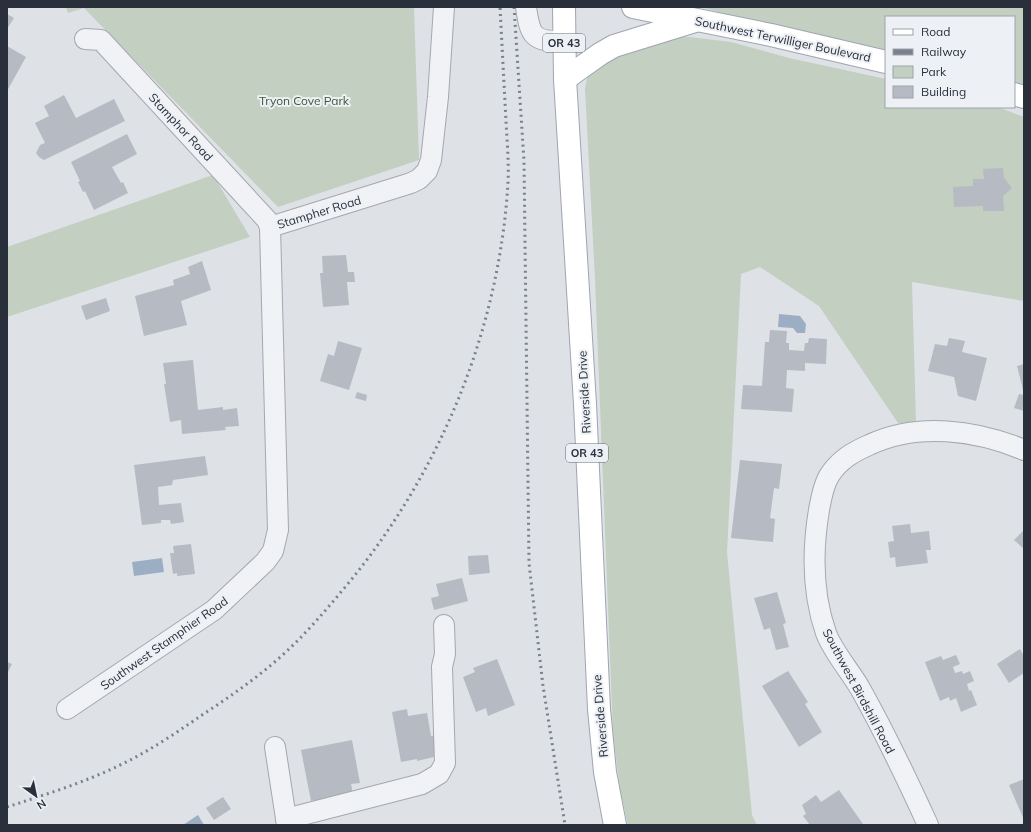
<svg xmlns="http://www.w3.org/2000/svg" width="1031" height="832" viewBox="0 0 1031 832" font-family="Mulish,sans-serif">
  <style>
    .green { fill: #c3cfc0 }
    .water { fill: #9caec3 }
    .building { fill: #b6bac2 }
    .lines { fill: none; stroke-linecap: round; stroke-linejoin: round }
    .minor-casing { stroke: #a4a8af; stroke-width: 22 }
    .major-casing { stroke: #9fa5b1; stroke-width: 24 }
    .minor { stroke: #f0f2f5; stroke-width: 20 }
    .major { stroke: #fff; stroke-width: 22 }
    .rail { stroke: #79808e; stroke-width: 3; stroke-dasharray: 2 4; stroke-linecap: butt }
    .labels { text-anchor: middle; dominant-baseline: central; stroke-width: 4; stroke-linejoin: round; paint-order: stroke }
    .shield { fill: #edf0f4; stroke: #646972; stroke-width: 1 }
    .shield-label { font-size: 11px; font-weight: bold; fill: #292f3b }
    .street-label { font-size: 12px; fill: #292f3b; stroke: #edf0f4 }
    .park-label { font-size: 12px; fill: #3c5638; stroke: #edf0f4 }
  </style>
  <rect width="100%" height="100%" fill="#dee1e6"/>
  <g class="green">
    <path d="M66 7H414L419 160 278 207 84 8 68 13Z"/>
    <path d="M701 7H1024V88L1014 84V17H886V54L753 22Z"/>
    <path d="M681 36 731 42 789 58 886 79V107H998L1024 117V301L912 282 916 423H898L819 306 760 267 741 274 727 552 752 815 757 825H628L620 789 613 733 595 279 585 88 588 74 605 57Z"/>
    <path d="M213 175 250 237 7 317V247Z"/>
  </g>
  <g class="water">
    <path d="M779 314 800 316 806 324 805 333H797L793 328 778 327Z"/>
    <path d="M162 558 164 572 134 576 132 562Z"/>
    <path d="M198 815 204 825H183Z"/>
  </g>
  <g class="building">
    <path d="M7 14 14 18 7 29Z"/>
    <path d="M7 46 26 57 7 91Z"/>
    <path d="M64 95 76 118 114 99 125 121 44 160 39 157 36 153 40 145 45 143 35 123 49 116 44 106Z"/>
    <path d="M127 134 137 154 112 167 121 183 123 182 128 193 94 210 85 191 83 192 78 182 80 181 71 162Z"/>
    <path d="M1003 168 1004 178 1012 188 1003 196 1004 211H983V206L954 207 953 187 973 186V179H984L983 169Z"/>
    <path d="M346 255 348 272H354L355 282H347L349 305 323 307 320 273H323L322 256Z"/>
    <path d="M202 261 211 290 181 301 187 325 144 336 135 296 174 285 173 280 190 274 188 267Z"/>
    <path d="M106 298 110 311 86 320 81 306Z"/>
    <path d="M770 330 787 331 786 343H789V350L804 351 805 343H808L809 338 827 339 826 364 805 363V371L787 370 786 388 794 389 792 412 741 409 743 385 762 386 765 342H769Z"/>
    <path d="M949 338 965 341 962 352 987 358 976 401 958 396 954 377 928 371 935 344 947 346Z"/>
    <path d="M338 341 362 348 349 390 320 381 328 354 334 356Z"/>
    <path d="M193 360 198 410 223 407V410L237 408 239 426 225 427 226 430 182 434 181 420 170 422 164 384H166L163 363Z"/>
    <path d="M1024 364V389L1023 390 1017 366Z"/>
    <path d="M357 392 367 395 366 401 355 398Z"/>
    <path d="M1019 394 1024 395V411L1014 408Z"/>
    <path d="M205 456 208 475 173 480 172 485 158 487 159 505 181 503 184 522 171 524 170 520H161V523L142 525 134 465Z"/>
    <path d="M740 460 782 464 779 489 774 488 770 518 775 519 773 542 731 538Z"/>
    <path d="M910 524 911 533 929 531 931 550H926L928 563 896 567 895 557 890 558 888 542 894 541 892 526Z"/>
    <path d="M1024 530V549L1014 540Z"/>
    <path d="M191 544 195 574 177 576V573L173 574 170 553H174L173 546Z"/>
    <path d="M488 555 490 573 469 575 468 556Z"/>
    <path d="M462 578 468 601 434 610 431 598 439 596 436 584Z"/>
    <path d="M777 592 786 623 783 624 789 647 776 650 770 628 764 630 754 598Z"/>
    <path d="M1020 649 1024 656V673L1009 683 997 664Z"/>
    <path d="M956 655 960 664 953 667 955 673 962 671 963 674 970 671 974 681 967 684 969 691 971 690 977 705 961 712 956 698 950 701 949 697 940 701 925 662 941 656 943 660Z"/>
    <path d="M497 659 515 705 488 716 486 708 476 712 463 677 475 672 473 668Z"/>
    <path d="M7 662 12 664 7 674Z"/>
    <path d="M788 671 808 702 805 704 822 732 799 747 762 686Z"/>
    <path d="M407 709 408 716 427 713 431 736 438 735 442 755 417 761V759L401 762 392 712Z"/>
    <path d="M352 740 360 783 351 784 353 794 311 801 301 750Z"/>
    <path d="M1024 779V820L1009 785Z"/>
    <path d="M839 790 863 824 810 825 803 816 806 814 802 805 816 795 821 802Z"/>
    <path d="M223 797 231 809 214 820 206 808Z"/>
  </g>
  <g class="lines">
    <g class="minor-casing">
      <g id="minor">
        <path d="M526 7C530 36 533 42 564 41"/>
        <path d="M85 39 101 40 267 220 270 227"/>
        <path d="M67 709 214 610 265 562 273 551 278 530 270 227 411 183 419 179 427 171 431 160 438 97 444 7"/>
        <path d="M275 747 287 825"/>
        <path d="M286 819 422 784 439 774 445 763 442 667 445 654 444 625"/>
        <path d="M928 825C907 779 885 733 861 690 851 672 833 652 826 633 812 593 812 552 819 510 821 499 823 486 829 476 839 460 853 452 869 445 918 422 976 430 1024 450"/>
      </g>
    </g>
    <g class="major-casing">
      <g id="major">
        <path d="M564 7 565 79 585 404 599 709 605 772 615 825"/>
        <path d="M633 7 771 35 886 62"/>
        <path d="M565 79 600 54 614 46 695 21"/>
        <path d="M1014 94 1024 97"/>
      </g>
    </g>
    <use href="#minor" class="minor"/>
    <use href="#major" class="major"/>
    <g class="rail">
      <path d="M514 7 524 161 529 563 543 686 565 825"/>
      <path d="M7 807C44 795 83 783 118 766 148 752 176 733 202 715 228 698 254 680 277 660 301 639 321 616 341 592 438 478 499 333 508 183 509 162 507 141 506 121 504 83 502 45 500 7"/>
    </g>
  </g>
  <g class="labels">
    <g class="shield">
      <rect x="543" y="34" width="42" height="18" rx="3"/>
      <rect x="566" y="444" width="42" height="18" rx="3"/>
    </g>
    <g class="shield-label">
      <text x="564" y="43">OR 43</text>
      <text x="587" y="453">OR 43</text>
    </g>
    <g class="street-label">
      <text transform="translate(783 39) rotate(12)">Southwest Terwilliger Boulevard</text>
      <text transform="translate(181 127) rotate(47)">Stamphor Road</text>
      <text transform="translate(319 212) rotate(-17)">Stampher Road</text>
      <text transform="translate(584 392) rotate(-93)">Riverside Drive</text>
      <text transform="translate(164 643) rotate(-35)">Southwest Stamphier Road</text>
      <text transform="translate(859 691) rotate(62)">Southwest Birdshill Road</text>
      <text transform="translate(600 716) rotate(-95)">Riverside Drive</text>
    </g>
    <g class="park-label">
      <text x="304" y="100">Tryon Cove Park</text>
    </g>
  </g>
  <rect width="1031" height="832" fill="none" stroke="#292f3b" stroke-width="16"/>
  <rect x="885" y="16" width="130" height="92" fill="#edf0f4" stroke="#9fa3aa"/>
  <rect x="893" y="29" width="20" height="6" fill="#ffffff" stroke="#9fa3aa"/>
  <text x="921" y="36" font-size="12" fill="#292f3b">Road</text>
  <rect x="893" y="49" width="20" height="6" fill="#79808e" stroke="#9fa3aa"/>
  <text x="921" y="56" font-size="12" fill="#292f3b">Railway</text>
  <rect x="893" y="66" width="20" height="12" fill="#c3cfc0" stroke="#9fa3aa"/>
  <text x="921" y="76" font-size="12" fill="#292f3b">Park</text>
  <rect x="893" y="86" width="20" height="12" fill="#b6bac2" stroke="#9fa3aa"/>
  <text x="921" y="96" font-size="12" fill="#292f3b">Building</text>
  <g transform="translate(36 796) rotate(147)" stroke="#edf0f4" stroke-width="3" paint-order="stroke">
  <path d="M0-3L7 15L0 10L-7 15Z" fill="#292f3b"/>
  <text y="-6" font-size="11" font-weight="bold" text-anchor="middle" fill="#292f3b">N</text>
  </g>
</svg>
